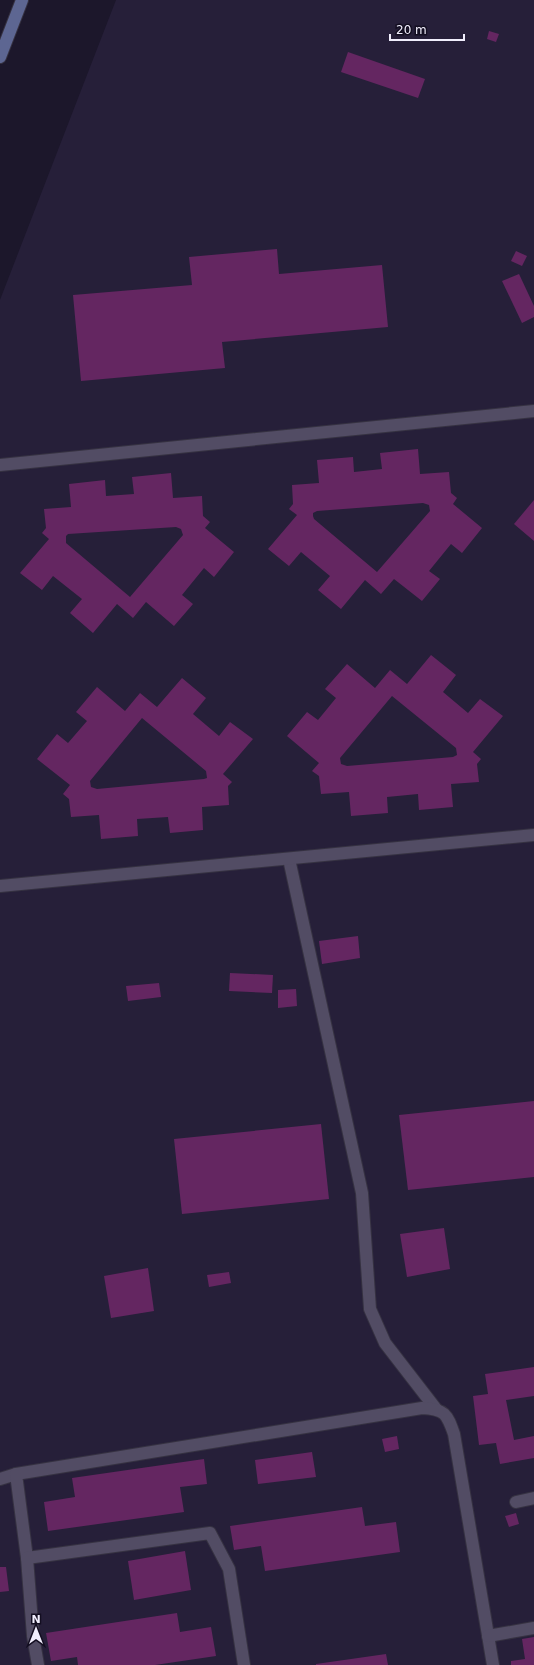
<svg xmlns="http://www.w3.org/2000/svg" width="534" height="1665" viewBox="0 0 534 1665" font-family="'DejaVu Sans',sans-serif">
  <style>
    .built { fill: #261f39 }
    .building { fill: #642661; fill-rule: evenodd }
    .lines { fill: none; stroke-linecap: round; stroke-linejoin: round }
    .street-casing { stroke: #363242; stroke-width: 14 }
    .secondary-casing { stroke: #363242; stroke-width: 14 }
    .street { stroke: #524c64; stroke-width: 12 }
    .secondary { stroke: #5d6692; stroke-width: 12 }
  </style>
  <rect width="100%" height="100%" fill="#1c172b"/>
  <path class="built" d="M116 0H534V1665H0V300Z"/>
  <g class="building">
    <path d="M489 31 499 34 496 42 487 39Z"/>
    <path d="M348 52 425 79 418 98 341 72Z"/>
    <path d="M277 249 279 274 382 265 388 327 222 342 225 368 81 381 73 295 192 285 189 257Z"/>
    <path d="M516 251 527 256 522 266 511 261Z"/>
    <path d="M519 274 534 306V317L522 323 502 281Z"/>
    <path d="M418 449 420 474 449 472 451 493 457 498 453 504 482 528 462 553 451 544 429 571 440 579 422 601 394 579 381 594 365 580 341 609 318 590 330 576 301 552 289 566 268 549 297 515 289 509 293 504 292 485 319 483 317 460 353 457 354 472 382 469 380 453ZM423 503 429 505 430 511 377 572 314 519 313 516V513L317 511Z"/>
    <path d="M171 473 173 498 202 496 203 516 210 522 205 528 234 552 214 577 204 568 182 595 193 604 174 626 146 602 133 618 117 604 93 633 70 613 82 599 53 576 42 590 20 573 49 539 42 533 46 528 44 509 71 507 69 484 105 480 106 496 134 494 132 477ZM176 527 181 529 183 535 130 597 66 543V536L68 534Z"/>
    <path d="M534 500V541L514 524Z"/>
    <path d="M431 655 456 675 443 692 468 713 480 699 503 716 473 752 481 759 477 764 479 782 451 784 453 807 419 810 418 794 387 797 388 813 351 816 349 792 321 794 319 776 312 771 319 763 287 736 307 712 318 720 336 698 325 689 347 664 375 688 390 670 407 684ZM392 696 456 748 457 755 453 757 347 766 341 764 340 758Z"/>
    <path d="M182 678 206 698 193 714 219 736 230 722 253 739 223 774 232 782 228 786 229 805 202 807 203 830 170 833 168 817 137 819 138 836 101 839 99 815 71 817 69 799 63 794 70 785 37 759 57 734 68 743 87 721 76 712 97 687 125 711 140 693 157 707ZM142 718 206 771 207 778 204 779 97 789 91 787 90 781Z"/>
    <path d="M358 936 360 958 322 964 319 941Z"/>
    <path d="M230 973 273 975 272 993 229 991Z"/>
    <path d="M159 983 161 997 128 1001 126 986Z"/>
    <path d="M296 989 297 1006 278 1008V990Z"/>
    <path d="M534 1101V1177L408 1190 399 1115Z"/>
    <path d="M321 1124 329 1199 182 1214 174 1139Z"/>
    <path d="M444 1228 450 1269 407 1277 400 1234Z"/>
    <path d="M148 1268 154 1311 111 1318 104 1276Z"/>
    <path d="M229 1272 231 1283 209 1287 207 1275Z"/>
    <path d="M534 1367V1396L506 1400 514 1440 534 1436V1458L500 1464 496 1443 479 1445 473 1396 488 1394 485 1374Z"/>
    <path d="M397 1436 399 1449 385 1452 382 1439Z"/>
    <path d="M312 1452 316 1477 258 1484 255 1460Z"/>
    <path d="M204 1459 207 1484 180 1487 184 1512 48 1531 44 1502 75 1497 72 1478Z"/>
    <path d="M362 1507 365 1526 396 1522 400 1552 265 1571 261 1546 234 1550 230 1526Z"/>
    <path d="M516 1513 519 1524 509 1527 505 1516Z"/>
    <path d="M185 1551 191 1590 134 1600 128 1561Z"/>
    <path d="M0 1567H6L9 1591 0 1592Z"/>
    <path d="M177 1613 180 1632 211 1627 216 1656 155 1665H78L77 1657 51 1661 46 1633Z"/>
    <path d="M534 1637V1665H511V1661L525 1659 522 1639Z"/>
    <path d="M386 1654 388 1665H316V1664Z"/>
  </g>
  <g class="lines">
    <g class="street-casing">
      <g id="street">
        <path d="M0 465 534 411"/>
        <path d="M289 859 362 1193 370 1309 385 1343 436 1409"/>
        <path d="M0 886 534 835"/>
        <path d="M0 1479 16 1474"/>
        <path d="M516 1502 534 1498"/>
        <path d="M27 1558 16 1474 422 1408C445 1409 447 1414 454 1434L493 1665"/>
        <path d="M488 1636 534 1628"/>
        <path d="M38 1665 33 1636 27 1558 210 1533 229 1569 244 1665"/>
      </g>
    </g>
    <g class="secondary-casing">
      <path id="secondary" d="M0 57 22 0"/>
    </g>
    <use href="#street" class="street"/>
    <use href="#secondary" class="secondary"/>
  </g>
  <g transform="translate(36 1629)" stroke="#130e21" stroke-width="3" paint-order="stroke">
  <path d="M0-3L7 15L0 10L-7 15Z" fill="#f1eefd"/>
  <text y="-6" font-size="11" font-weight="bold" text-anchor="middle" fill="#f1eefd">N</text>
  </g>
  <path d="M390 34v6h74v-6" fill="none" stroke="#f1eefd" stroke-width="2"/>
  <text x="396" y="34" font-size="12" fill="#f1eefd" stroke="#130e21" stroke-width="3" paint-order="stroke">20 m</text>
</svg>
